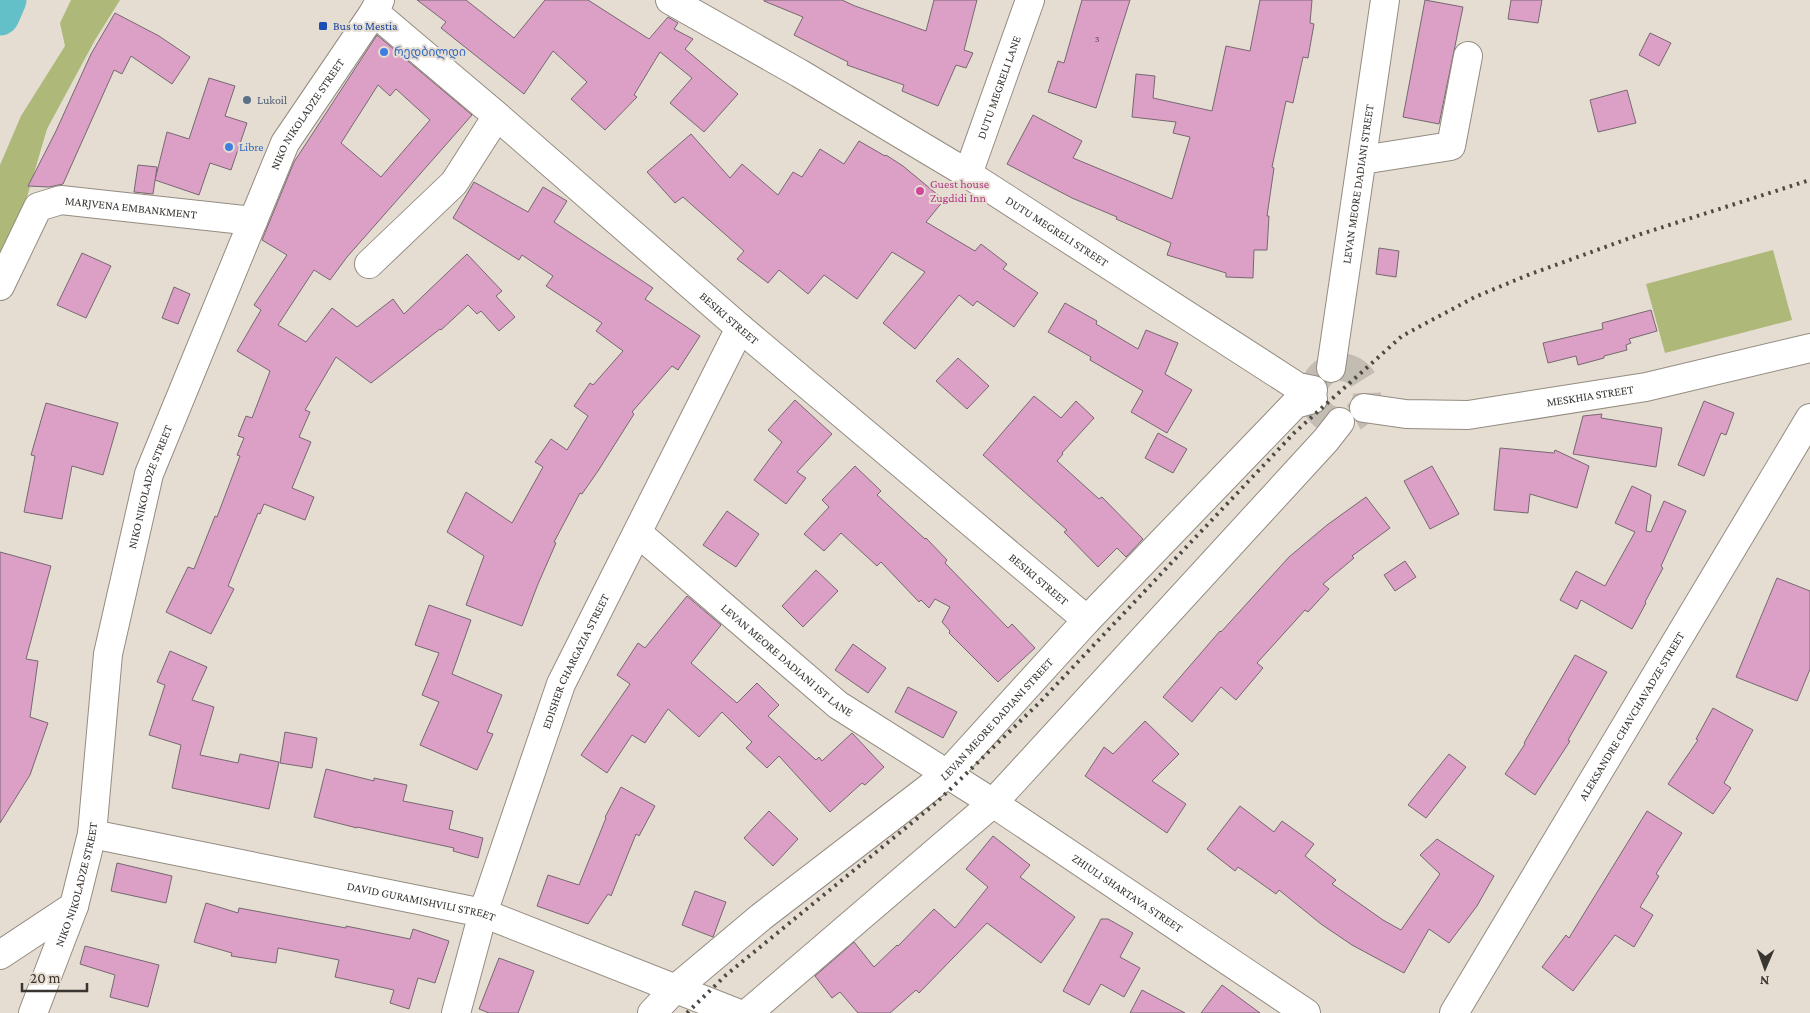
<svg xmlns="http://www.w3.org/2000/svg" width="1810" height="1013" viewBox="0 0 1810 1013" font-family="'Crimson Pro','Noto Sans Georgian',serif">
  <style>
    .green { fill: #adb879 }
    .lines { fill: none; stroke-linecap: round; stroke-linejoin: round }
    .river { stroke: #63bfc8; stroke-width: 39 }
    .building { fill: #dc9fc6; stroke: #756970; fill-rule: evenodd }
    .minor-tunnel { stroke: #c3bcb2; stroke-width: 28; stroke-dasharray: 28 14; stroke-linecap: butt }
    .minor-casing { stroke: #948c81; stroke-width: 30 }
    .minor { stroke: #fff; stroke-width: 28 }
    .rail { stroke: #4d4a44; stroke-width: 4; stroke-dasharray: 2.5 5; stroke-linecap: butt }
    .transit-dot { fill: #1a4fb4; stroke: #e6ddd2; stroke-width: 2 }
    .shop-dot { fill: #3f7fe0; stroke: #e6ddd2; stroke-width: 2 }
    .service-dot { fill: #5c6f8a; stroke: #e6ddd2; stroke-width: 2 }
    .hotel-dot { fill: #d1479c; stroke: #e6ddd2; stroke-width: 2 }
    .labels { text-anchor: middle; dominant-baseline: central; stroke-width: 4; stroke-linejoin: round; paint-order: stroke }
    .number-label { font-size: 10px; fill: #625056 }
    .transit-label { font-size: 12px; fill: #164399; stroke: #e6ddd2; text-anchor: start }
    .shop-label { font-size: 12px; fill: #366cbe; stroke: #e6ddd2; text-anchor: start }
    .street-label { font-size: 12px; fill: #393631; stroke: #e6ddd2 }
    .service-label { font-size: 12px; fill: #4e5e75; stroke: #e6ddd2; text-anchor: start }
    .hotel-label { font-size: 12px; fill: #b23c85; stroke: #e6ddd2; text-anchor: start }
  </style>
  <rect width="100%" height="100%" fill="#e6ddd2"/>
  <g class="green">
    <path d="M71 0H120L95 40 47 129 27 197 0 254V165L21 116 65 46 60 23Z"/>
    <path d="M1773 250 1792 320 1665 353 1646 284Z"/>
  </g>
  <g class="lines">
    <path class="river" d="M0 16 7 0"/>
  </g>
  <g class="building">
    <path d="M417 0H466L514 38 545 0H588L649 39 668 17 678 23 674 29 693 39 685 49 738 94 704 132 670 103 692 78 660 52 634 95 637 97 605 130 571 99 587 82 553 51 524 94 441 28 446 22Z"/>
    <path d="M764 0H842L855 6 926 31 934 0H977L964 50 973 53 966 68 956 65 938 106 902 91 904 85 847 65 848 62 794 35 803 17 764 1Z"/>
    <path d="M1082 0H1130L1096 108 1048 92 1058 61 1064 63Z"/>
    <path d="M1260 0H1312L1310 23 1314 24 1308 58 1303 57 1293 103 1286 101 1272 167 1274 168 1267 216H1269L1267 250H1254L1253 278 1226 277V273L1167 255 1171 243 1116 219 1117 217 1072 198 1007 164 1033 115 1082 141 1073 158 1172 199 1190 137 1173 133 1176 122 1132 117 1136 74 1155 76 1153 98 1212 111 1226 46 1250 51Z"/>
    <path d="M1425 0 1463 7 1439 124 1403 117Z"/>
    <path d="M1511 0H1542L1538 23 1508 19Z"/>
    <path d="M115 13 159 36 190 57 172 84 131 56 122 74 114 70 63 184 49 187 28 186 56 131 91 54Z"/>
    <path d="M1650 33 1671 43 1659 66 1639 55Z"/>
    <path d="M377 35 472 115 347 257 330 280 314 270 278 325 306 342 332 308 357 327 393 299 404 314 467 254 502 291 496 296 515 317 499 331 481 311 477 314 468 305 441 330 440 329 371 383 336 357 305 410 310 412 299 437 311 442 292 488 314 497 305 520 264 504 260 514 258 513 228 586 234 589 211 634 166 612 188 567 194 569 215 516 217 517 240 456 237 455 244 438 238 436 246 416 252 418 270 371 237 351 261 310 254 305 287 255 262 240 294 162ZM378 85 390 96 396 89 430 120 381 177 341 143Z"/>
    <path d="M209 78 235 86 225 116 247 123 231 170 210 163 199 195 155 180 167 132 189 139Z"/>
    <path d="M1627 90 1636 123 1598 132 1590 100Z"/>
    <path d="M691 134 730 178 742 164 778 195 793 172 802 177 820 149 844 164 859 141 885 156 886 155 903 166 944 200 926 222 975 251 981 244 1007 264 1003 269 1038 293 1014 327 977 301 973 306 959 295 915 349 883 323 925 272 892 252 857 299 824 275 808 294 779 270 768 283 737 259 744 251 683 197 675 203 647 172Z"/>
    <path d="M138 165 157 167 153 194 134 192Z"/>
    <path d="M474 182 528 212 543 187 567 201 554 222 653 288 645 299 700 336 678 370 672 366 632 412 634 414 598 471 582 494 580 493 554 542 556 543 538 584 522 626 466 605 484 556 447 532 466 492 512 523 543 467 535 462 551 439 567 450 588 416 574 406 590 383 593 385 623 351 596 331 602 323 546 286 553 276 522 255 519 260 453 218Z"/>
    <path d="M1379 248 1399 251 1396 277 1376 274Z"/>
    <path d="M82 253 111 266 86 318 57 305Z"/>
    <path d="M174 287 190 294 178 324 162 318Z"/>
    <path d="M1065 303 1097 321 1096 324 1138 349 1146 330 1178 343 1165 374 1192 390 1167 433 1131 412 1143 391 1090 360 1091 357 1048 332Z"/>
    <path d="M1651 310 1657 331 1629 339 1631 343 1626 345 1627 350 1604 356V358L1578 365 1576 356 1548 363 1543 343 1603 329 1602 323Z"/>
    <path d="M958 358 989 386 967 409 936 381Z"/>
    <path d="M1034 396 1061 418 1076 401 1094 418 1062 453 1063 454 1057 461 1099 499 1102 497 1143 539 1126 557 1117 548 1098 567 1064 532 1067 530 983 455Z"/>
    <path d="M795 400 832 434 797 472 806 478 786 504 754 480 782 442 768 430Z"/>
    <path d="M1704 401 1734 413 1726 435 1721 433 1704 476 1678 465Z"/>
    <path d="M46 403 118 423 103 475 72 466 62 519 24 512 35 456 31 455Z"/>
    <path d="M1602 414 1601 418 1662 428 1656 467 1573 454 1583 416Z"/>
    <path d="M1158 433 1187 449 1173 473 1145 458Z"/>
    <path d="M1500 448 1554 453 1555 450 1589 466 1577 508 1530 494 1528 513 1494 510Z"/>
    <path d="M855 466 881 491 877 495 925 539 926 538 947 560 945 563 1008 628 1012 624 1035 648 998 682 949 633 950 631 942 622 950 607 935 599 929 608 921 600 919 602 881 562 877 566 841 533 824 551 804 534 829 507 822 500Z"/>
    <path d="M1432 466 1459 514 1430 529 1404 481Z"/>
    <path d="M1632 486 1651 495 1646 531 1651 532 1664 501 1686 511 1661 566 1663 568 1645 602 1646 603 1632 629 1581 600 1577 609 1560 600 1576 571 1605 586 1635 532 1615 523Z"/>
    <path d="M1366 497 1390 528 1352 556 1354 558 1323 584 1329 589 1308 612 1305 610 1257 663 1263 668 1236 700 1221 687 1192 722 1163 697 1220 631 1221 632 1289 557 1327 525Z"/>
    <path d="M727 511 759 534 736 567 703 545Z"/>
    <path d="M0 552 51 566 26 659 38 661 30 717 48 723 30 775 0 823Z"/>
    <path d="M1405 561 1416 577 1395 591 1384 575Z"/>
    <path d="M816 570 838 591 803 627 782 606Z"/>
    <path d="M1777 578 1810 591V669L1797 701 1736 677Z"/>
    <path d="M687 596 721 625 691 663 737 703 757 683 779 705 768 716 816 760 819 757 822 761 852 733 884 767 865 785 862 783 830 812 779 756 767 768 746 748 752 742 722 712 699 737 668 709 645 743 632 735 607 773 581 755 630 684 617 675 638 643 645 648Z"/>
    <path d="M429 605 471 620 452 674 502 695 487 732 493 734 477 770 420 745 439 702 422 695 439 653 415 645Z"/>
    <path d="M853 644 886 668 868 693 835 670Z"/>
    <path d="M170 651 207 667 192 700 214 707 200 755 238 763 240 754 279 762 269 809 172 788 181 745 149 735 165 685 157 682Z"/>
    <path d="M1575 655 1607 672 1568 740 1570 741 1535 795 1505 774 1525 744 1524 743Z"/>
    <path d="M908 687 957 712 943 738 895 712Z"/>
    <path d="M1713 708 1753 730 1724 783 1731 788 1713 814 1668 784 1698 740 1696 739Z"/>
    <path d="M1145 721 1179 754 1152 781 1186 804 1167 833 1085 776 1104 747 1113 754Z"/>
    <path d="M285 732 317 738 312 768 280 763Z"/>
    <path d="M1449 754 1466 767 1426 818 1408 805Z"/>
    <path d="M326 769 374 781V778L407 785 403 801 453 811 449 829 483 838 478 858 453 851 454 848 357 827V828L314 817Z"/>
    <path d="M621 787 655 806 639 836 636 834 611 896 608 894 588 924 537 906 548 875 579 885 606 818 605 817Z"/>
    <path d="M1240 806 1274 832 1282 821 1314 844 1305 856 1336 880 1332 884 1383 920 1401 930 1440 874 1420 855 1437 839 1494 876 1477 906 1449 943 1429 929 1404 973 1352 945 1321 924 1279 890 1276 894 1238 867 1235 871 1207 849Z"/>
    <path d="M769 811 798 839 773 866 744 838Z"/>
    <path d="M1647 811 1682 833 1656 874 1659 876 1640 907 1653 915 1634 947 1615 935 1573 991 1542 967 1566 935 1569 938Z"/>
    <path d="M993 836 1030 865 1020 877 1075 917 1041 963 987 923 919 993 916 990 890 1013H858L840 992 832 998 815 976 854 942 874 967 897 945 898 946 934 909 955 928 988 887 966 869Z"/>
    <path d="M117 863 172 876 166 903 111 891Z"/>
    <path d="M695 891 726 902 713 937 682 925Z"/>
    <path d="M206 903 238 913 239 908 346 928V926L410 939 413 929 449 941 435 983 418 978 409 1009 390 1003 394 990 335 977 339 960 278 948 276 963 231 956 232 953 194 942Z"/>
    <path d="M1101 919H1108L1133 933 1120 957 1140 968 1124 997 1101 984 1089 1005 1063 991Z"/>
    <path d="M85 946 159 965 148 1007 110 997 115 975 80 964Z"/>
    <path d="M499 958 534 971 518 1013H489L479 1009Z"/>
    <path d="M1222 985 1260 1013H1201Z"/>
    <path d="M1142 990 1185 1013H1130Z"/>
  </g>
  <g class="lines">
    <circle class="minor-tunnel" cx="1340" cy="394" r="27"/>
    <g class="minor-casing">
      <g id="minor">
        <path id="s1" d="M670 0 799 73 968 174 1298 387 1313 390"/>
        <path id="s2" d="M374 12 497 116 740 328 1087 620"/>
        <path d="M1362 160 1451 146 1468 56"/>
        <path id="s3" d="M968 174 1030 0"/>
        <path d="M369 264 454 183 497 116"/>
        <path id="s4" d="M0 286 38 207 61 200 253 221"/>
        <path id="s5" d="M1331 368 1385 0"/>
        <path id="s6" d="M1364 408 1406 414 1468 415 1646 387 1810 348"/>
        <path id="s7" d="M638 533 838 705 993 803 1306 1013"/>
        <path id="s8" d="M92 834 483 913 737 1013"/>
        <path d="M0 955 74 906"/>
        <path id="s9" d="M33 1013 74 906 92 834 108 654 149 474 285 143 374 12 380 0"/>
        <path id="s10" d="M456 1013 483 913 561 684 740 328"/>
        <path id="s11" d="M652 1013 674 990 761 917 947 774 1087 620 1295 404 1313 399"/>
        <path d="M748 1013 993 803 1326 440 1340 422"/>
        <path id="s12" d="M1454 1013 1810 418"/>
      </g>
    </g>
    <use href="#minor" class="minor"/>
    <path class="rail" d="M687 1013 726 975 936 803 1041 701 1294 433 1402 336 1475 297 1528 275 1641 234 1810 180"/>
  </g>
  <rect class="transit-dot" x="318" y="21" width="10" height="10" rx="2.5"/>
  <g class="shop-dot">
    <circle cx="384" cy="52" r="5"/>
    <circle cx="229" cy="147" r="5"/>
  </g>
  <circle class="service-dot" cx="247" cy="100" r="5"/>
  <circle class="hotel-dot" cx="920" cy="191" r="5"/>
  <g class="labels">
    <g class="number-label">
      <text x="1097" y="38">3</text>
    </g>
    <g class="transit-label">
      <text x="333" y="26">Bus to Mestia</text>
    </g>
    <g class="shop-label">
      <text x="394" y="52">რედბილდი</text>
      <text x="239" y="147">Libre</text>
    </g>
    <g class="street-label">
      <text stroke="none"><textPath href="#s3" startOffset="92">DUTU MEGRELI LANE</textPath></text>
      <text stroke="none"><textPath href="#s9" startOffset="948">NIKO NIKOLADZE STREET</textPath></text>
      <text stroke="none"><textPath href="#s5" startOffset="186">LEVAN MEORE DADIANI STREET</textPath></text>
      <text stroke="none"><textPath href="#s4" startOffset="182">MARJVENA EMBANKMENT</textPath></text>
      <text stroke="none"><textPath href="#s1" startOffset="451">DUTU MEGRELI STREET</textPath></text>
      <text stroke="none"><textPath href="#s2" startOffset="469">BESIKI STREET</textPath></text>
      <text stroke="none"><textPath href="#s6" startOffset="228">MESKHIA STREET</textPath></text>
      <text stroke="none"><textPath href="#s9" startOffset="542">NIKO NIKOLADZE STREET</textPath></text>
      <text stroke="none"><textPath href="#s2" startOffset="874">BESIKI STREET</textPath></text>
      <text stroke="none"><textPath href="#s7" startOffset="196">LEVAN MEORE DADIANI 1ST LANE</textPath></text>
      <text stroke="none"><textPath href="#s10" startOffset="372">EDISHER CHARGAZIA STREET</textPath></text>
      <text stroke="none"><textPath href="#s12" startOffset="346">ALEKSANDRE CHAVCHAVADZE STREET</textPath></text>
      <text stroke="none"><textPath href="#s11" startOffset="454">LEVAN MEORE DADIANI STREET</textPath></text>
      <text stroke="none"><textPath href="#s9" startOffset="136">NIKO NIKOLADZE STREET</textPath></text>
      <text stroke="none"><textPath href="#s7" startOffset="609">ZHIULI SHARTAVA STREET</textPath></text>
      <text stroke="none"><textPath href="#s8" startOffset="336">DAVID GURAMISHVILI STREET</textPath></text>
    </g>
    <g class="service-label">
      <text x="257" y="100">Lukoil</text>
    </g>
    <g class="hotel-label">
      <text x="930" y="184">Guest house<tspan x="930" dy="14">Zugdidi Inn</tspan></text>
    </g>
  </g>
  <g transform="translate(1765 968) rotate(182)" stroke="#e6ddd2" stroke-width="4" paint-order="stroke">
  <path d="M0-4L9 19L0 12L-9 19Z" fill="#393631"/>
  <text y="-8" font-size="14" font-weight="bold" text-anchor="middle" fill="#393631">N</text>
  </g>
  <path d="M22 983v8h65v-8" fill="none" stroke="#393631" stroke-width="2.5"/>
  <text x="30" y="983" font-size="15" fill="#393631" stroke="#e6ddd2" stroke-width="4" paint-order="stroke">20 m</text>
</svg>
